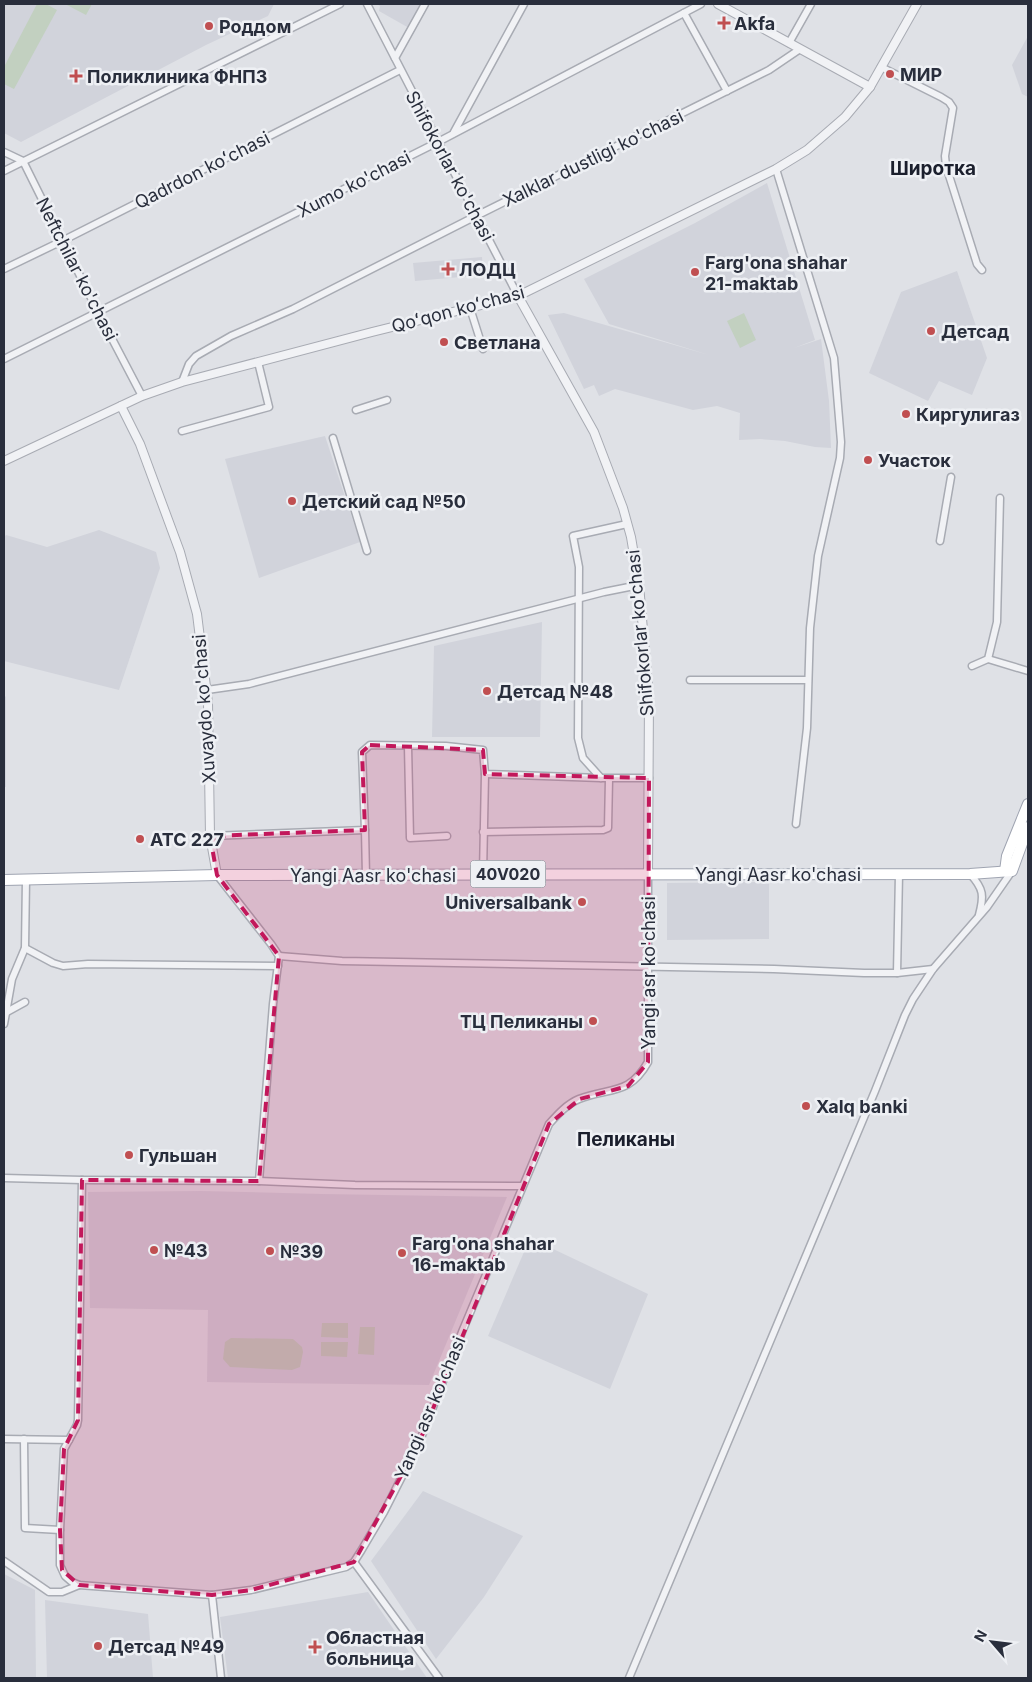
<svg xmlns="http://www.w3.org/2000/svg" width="1032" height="1682" viewBox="0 0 1032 1682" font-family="Inter,sans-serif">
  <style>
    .built { fill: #d1d3db }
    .green { fill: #c2d0c0 }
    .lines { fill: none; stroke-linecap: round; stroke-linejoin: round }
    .minor-casing { stroke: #a8abb3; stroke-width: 9 }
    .tertiary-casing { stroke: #a8abb3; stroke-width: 10 }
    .primary-casing { stroke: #9fa4b1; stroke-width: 12 }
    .minor { stroke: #f1f2f5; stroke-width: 6 }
    .tertiary { stroke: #f1f2f5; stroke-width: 8 }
    .primary { stroke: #fff; stroke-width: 10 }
    .marked { fill: #c2185b; fill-opacity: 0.2; stroke: #c2185b; stroke-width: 4; stroke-dasharray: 10 6; stroke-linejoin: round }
    .poi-dot { fill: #c04f51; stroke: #eef0f4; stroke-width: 2 }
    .labels { text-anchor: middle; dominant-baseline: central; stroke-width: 5; stroke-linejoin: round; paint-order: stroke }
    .shield { fill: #eef0f4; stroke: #646873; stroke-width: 1 }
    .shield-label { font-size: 16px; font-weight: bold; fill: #292e3c }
    .poi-label { font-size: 18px; font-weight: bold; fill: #292e3c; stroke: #eef0f4; text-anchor: start }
    .street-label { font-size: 18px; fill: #292e3c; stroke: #eef0f4 }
    .neighbourhood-label { font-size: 19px; font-weight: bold; fill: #1b1f2d; stroke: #eef0f4 }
  </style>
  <rect width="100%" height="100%" fill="#dfe1e6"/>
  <g class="built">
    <path d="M4 4H274L268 16 206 45 21 142 4 133Z"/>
    <path d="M377 4H422L409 28 379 11 380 6Z"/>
    <path d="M1028 36V97L1022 94 1012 65Z"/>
    <path d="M767 183 815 340 794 348 821 339 829 401 831 448 815 447 785 441 760 439 739 440 740 413 717 406 693 410 615 389 599 396 594 385 584 389 548 315 564 313 709 355 609 324 584 279 695 223Z"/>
    <path d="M482 257 483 275 415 281 413 263Z"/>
    <path d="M957 271 987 358 972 395 939 381 928 401 869 373 901 292Z"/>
    <path d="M325 436 360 542 259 578 225 459Z"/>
    <path d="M99 530 156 552 160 568 119 690 4 661V537L6 535 47 547Z"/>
    <path d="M542 622 540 737H432L434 646Z"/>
    <path d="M4 695 6 697V787H4Z"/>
    <path d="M769 882V939L667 940V883Z"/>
    <path d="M201 1191 322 1194 507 1197 429 1385 207 1382 208 1310 90 1308 88 1192Z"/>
    <path d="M530 1238 648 1294 610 1389 488 1336Z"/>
    <path d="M423 1491 523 1536 484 1597 436 1659 371 1561Z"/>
    <path d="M4 1574 35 1590 36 1678H4Z"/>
    <path d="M368 1592 427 1678H228L220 1617Z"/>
    <path d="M45 1600 148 1614 153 1678H47Z"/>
  </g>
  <g class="green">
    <path d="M37 4H46L57 10 14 89 4 84V67Z"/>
    <path d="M65 4H92L86 15Z"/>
    <path d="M744 313 756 340 740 348 727 321Z"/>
    <path d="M322 1323H348V1338L321 1337Z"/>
    <path d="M360 1327H375L374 1355 358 1354Z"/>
    <path d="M231 1338 293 1339 302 1347 303 1352 300 1367 292 1370 230 1367 223 1359 225 1342Z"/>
    <path d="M321 1342H348L347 1357 321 1356Z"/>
  </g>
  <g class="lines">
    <g class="minor-casing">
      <g id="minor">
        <path d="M367 4 518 296"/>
        <path d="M684 13 727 91"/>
        <path d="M789 43 811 4"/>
        <path d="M395 58 425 4"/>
        <path d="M881 67 941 97 949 102 953 108 945 156 946 166 977 264 982 270"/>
        <path d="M454 132 524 4"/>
        <path d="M4 152 23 161 98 312 142 396"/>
        <path d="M776 169 834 358 841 442 840 458 818 556 810 628 807 728 796 824"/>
        <path d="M4 171 340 4"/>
        <path d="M4 269 62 241 400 70"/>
        <path d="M470 308 483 349"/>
        <path d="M4 359 438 142 701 4"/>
        <path d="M182 382 189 364 196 356 231 336 293 309 476 216 769 70 800 49"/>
        <path d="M356 410 387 400"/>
        <path d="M182 431 269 407 258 362"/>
        <path d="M333 438 367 551"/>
        <path d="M940 541 951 477"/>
        <path d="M988 659 1028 671"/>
        <path d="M972 666 988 659 997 622 1000 498"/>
        <path d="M690 680H808"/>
        <path d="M207 690 249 684 604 592 639 585"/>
        <path d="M408 746 410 838 447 836"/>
        <path d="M601 778 583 758 578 738 579 567 573 536 627 524"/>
        <path d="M365 830 366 876"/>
        <path d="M483 832 603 830 608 828 609 779"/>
        <path d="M210 836 365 830 362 752 370 745 446 746 483 750 485 774 601 778H649"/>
        <path d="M483 874 485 774"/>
        <path d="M970 874C984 889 984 896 979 915"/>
        <path d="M217 875 271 944 279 956 273 1004 259 1181"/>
        <path d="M25 948 53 963 63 966 88 964 278 966"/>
        <path d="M279 956 342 961 774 969 864 973H897L933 969"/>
        <path d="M897 973 899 874"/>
        <path d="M5 1013 25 1002"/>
        <path d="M4 1024 12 979 25 948 26 879"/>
        <path d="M4 1178 82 1180 259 1181 355 1185 522 1186"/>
        <path d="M82 1180 78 1420 77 1425 64 1449 60 1530V1565L65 1576 72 1582 79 1585 212 1595 251 1590 346 1567 354 1562 361 1551 384 1512 419 1443 462 1332 549 1124C558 1114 567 1104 579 1099 610 1087 629 1096 648 1062V875"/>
        <path d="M4 1439 69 1440"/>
        <path d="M24 1439 25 1528 60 1530"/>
        <path d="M4 1561 49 1592H62L79 1585"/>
        <path d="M354 1562 439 1678"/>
        <path d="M212 1595 221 1678"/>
        <path d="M629 1678 875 1091 905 1015 913 999 933 969 987 907 1012 871"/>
      </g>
    </g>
    <g class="tertiary-casing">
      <g id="tertiary">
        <path d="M718 4 870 87"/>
        <path d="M518 296 594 432 623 508 631 537 639 585 649 697 648 875"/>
        <path d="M121 406 140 444 180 552 197 614 208 703 210 836 217 875"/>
        <path d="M4 461 142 396 182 382 372 332 518 296 776 169 807 150 845 117 870 87 917 4"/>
      </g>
    </g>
    <g class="primary-casing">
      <g id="primary">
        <path d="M1005 871 1007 856 1028 804"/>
        <path d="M4 880 217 875 970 874 1012 871 1028 827"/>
      </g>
    </g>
    <use href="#minor" class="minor"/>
    <use href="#tertiary" class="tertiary"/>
    <use href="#primary" class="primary"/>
  </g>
  <path class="marked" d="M370 745 483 750 485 774 649 778 648 1062 628 1086 580 1099 549 1124 419 1443 354 1562 251 1590 212 1595 79 1585 62 1570 60 1530 64 1449 78 1420 82 1180 259 1181 279 956 217 875 210 836 365 830 362 752Z"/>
  <g class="poi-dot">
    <path d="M721.5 15.5h5v5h5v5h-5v5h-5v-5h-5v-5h5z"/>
    <circle cx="209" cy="26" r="5"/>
    <circle cx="890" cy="74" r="5"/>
    <path d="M73.5 68.5h5v5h5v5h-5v5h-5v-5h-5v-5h5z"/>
    <path d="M445.5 261.5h5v5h5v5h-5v5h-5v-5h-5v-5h5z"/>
    <circle cx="695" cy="272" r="5"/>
    <circle cx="931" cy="331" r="5"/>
    <circle cx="444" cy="342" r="5"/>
    <circle cx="906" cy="414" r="5"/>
    <circle cx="868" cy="460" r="5"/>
    <circle cx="292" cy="501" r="5"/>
    <circle cx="487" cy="691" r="5"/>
    <circle cx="140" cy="839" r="5"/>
    <circle cx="582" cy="902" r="5"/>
    <circle cx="593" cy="1021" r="5"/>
    <circle cx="806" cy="1106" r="5"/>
    <circle cx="129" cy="1155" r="5"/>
    <circle cx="154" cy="1250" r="5"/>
    <circle cx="270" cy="1251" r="5"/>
    <circle cx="402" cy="1253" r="5"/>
    <circle cx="98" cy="1646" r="5"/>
    <path d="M312.5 1639.5h5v5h5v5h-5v5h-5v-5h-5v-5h5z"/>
  </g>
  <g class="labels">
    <rect class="shield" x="470.5" y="860.5" width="75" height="27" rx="4"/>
    <g class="shield-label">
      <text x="508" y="874">40V020</text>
    </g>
    <g class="poi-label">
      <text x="734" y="23">Akfa</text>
      <text x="219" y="26">Роддом</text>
      <text x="900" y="74">МИР</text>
      <text x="87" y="76">Поликлиника ФНПЗ</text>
      <text x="705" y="262">Farg'ona shahar<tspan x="705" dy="21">21-maktab</tspan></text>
      <text x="459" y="269">ЛОДЦ</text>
      <text x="941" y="331">Детсад</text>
      <text x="454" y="342">Светлана</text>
      <text x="916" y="414">Киргулигаз</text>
      <text x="878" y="460">Участок</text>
      <text x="302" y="501">Детский сад №50</text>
      <text x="497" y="691">Детсад №48</text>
      <text x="150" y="839">АТС 227</text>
      <text x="572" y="902" text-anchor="end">Universalbank</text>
      <text x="583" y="1021" text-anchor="end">ТЦ Пеликаны</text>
      <text x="816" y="1106">Xalq banki</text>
      <text x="139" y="1155">Гульшан</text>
      <text x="412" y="1243">Farg'ona shahar<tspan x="412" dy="21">16-maktab</tspan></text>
      <text x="164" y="1250">№43</text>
      <text x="280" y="1251">№39</text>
      <text x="326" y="1637">Областная<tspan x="326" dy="21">больница</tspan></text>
      <text x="108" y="1646">Детсад №49</text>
    </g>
    <g class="street-label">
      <text transform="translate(593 158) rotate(-26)">Xalklar dustligi ko'chasi</text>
      <text transform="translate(450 166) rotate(62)">Shifokorlar ko'chasi</text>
      <text transform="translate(202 170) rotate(-27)">Qadrdon koʻchasi</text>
      <text transform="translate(354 184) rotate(-27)">Xumo ko'chasi</text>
      <text transform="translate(77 269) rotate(63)">Neftchilar ko'chasi</text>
      <text transform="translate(458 309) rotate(-15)">Qoʻqon koʻchasi</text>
      <text transform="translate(640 633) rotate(-95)">Shifokorlar ko'chasi</text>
      <text transform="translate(204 709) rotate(-94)">Xuvaydo ko'chasi</text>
      <text x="778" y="874">Yangi Aasr ko'chasi</text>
      <text x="373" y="875">Yangi Aasr ko'chasi</text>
      <text transform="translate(648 973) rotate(-90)">Yangi asr ko'chasi</text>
      <text transform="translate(430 1408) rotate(-67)">Yangi asr ko'chasi</text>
    </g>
    <g class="neighbourhood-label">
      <text x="933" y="168">Широтка</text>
      <text x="626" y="1139">Пеликаны</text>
    </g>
  </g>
  <rect width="1032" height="1682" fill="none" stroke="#292e3c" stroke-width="10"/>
  <g transform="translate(992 1642) rotate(298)" stroke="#eef0f4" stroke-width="4" paint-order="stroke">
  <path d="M0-4L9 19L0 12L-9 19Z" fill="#292e3c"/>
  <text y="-8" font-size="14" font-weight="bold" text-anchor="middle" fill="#292e3c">N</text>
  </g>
</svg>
